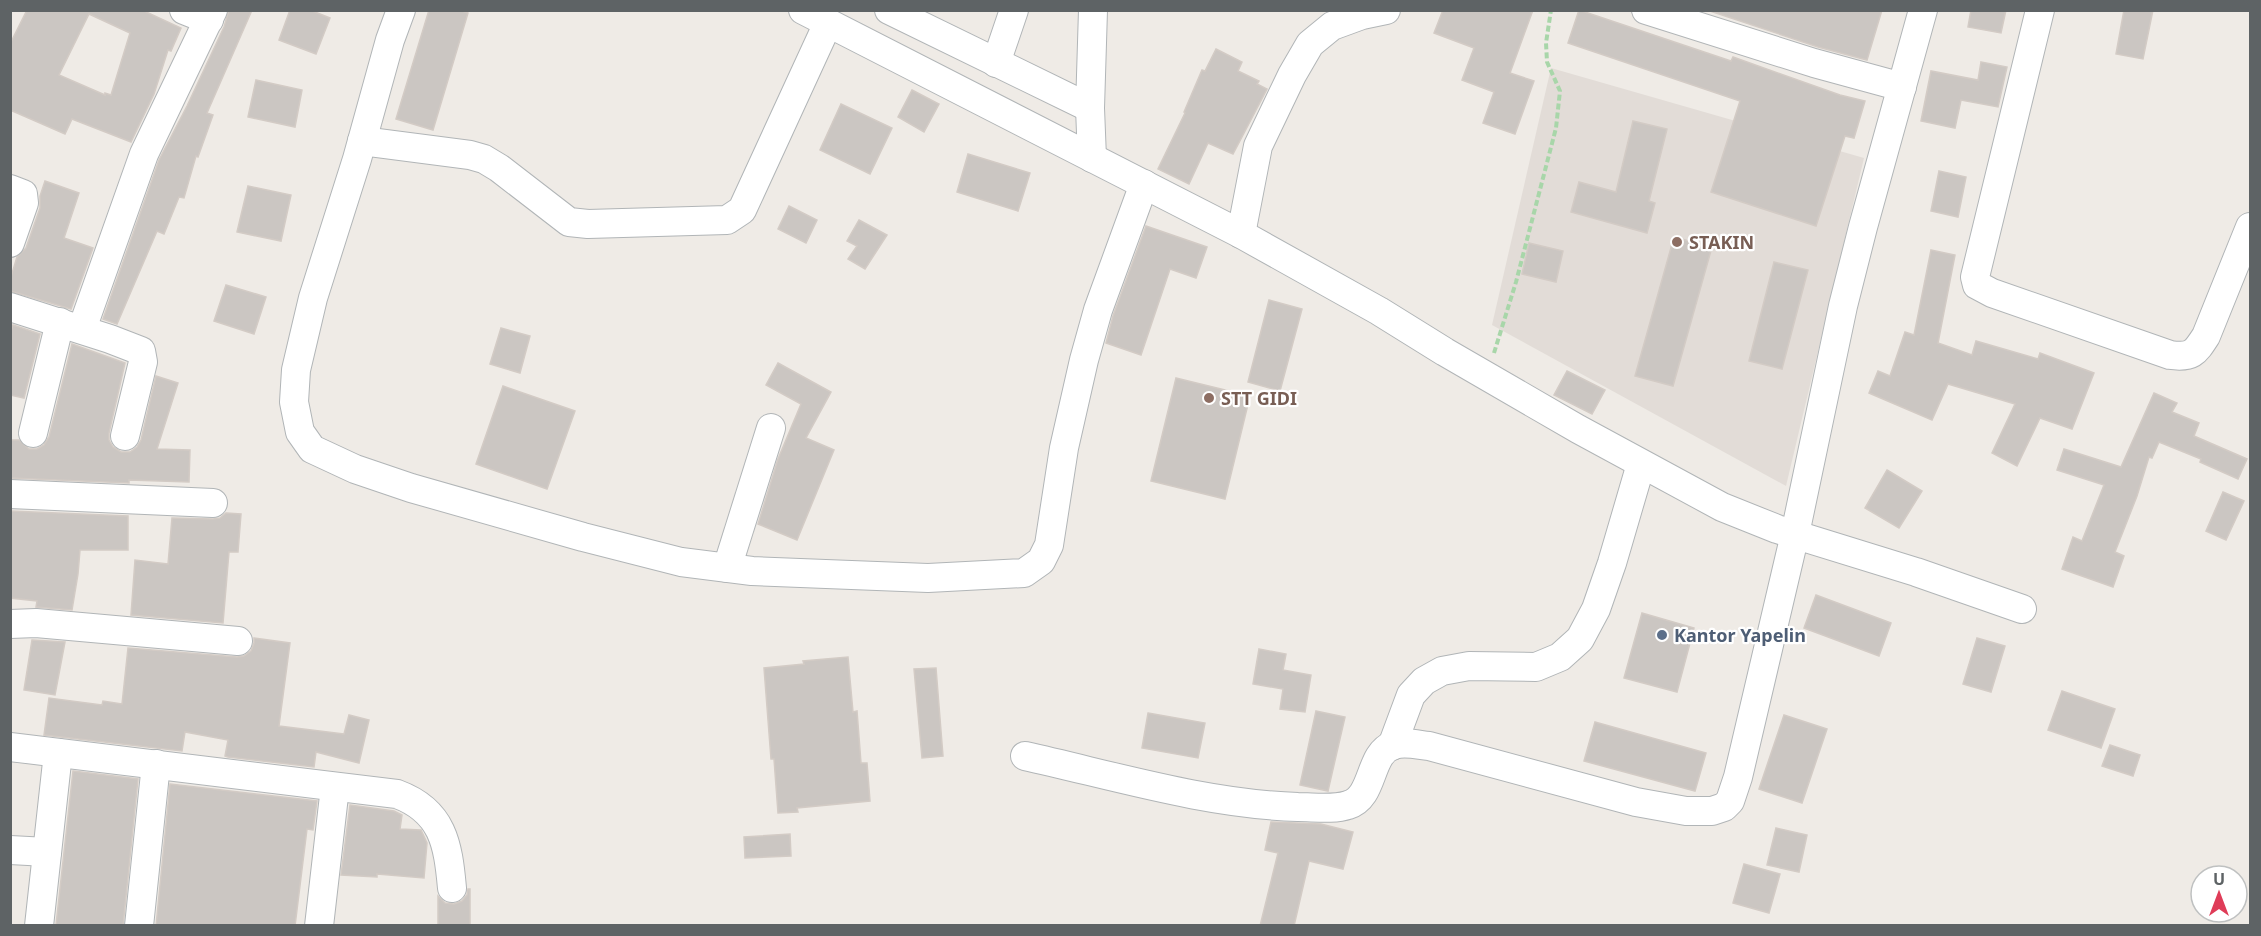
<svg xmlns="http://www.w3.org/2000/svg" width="2261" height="936" viewBox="0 0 2261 936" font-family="'Noto Sans',sans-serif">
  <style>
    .education { fill: #e2dcd7 }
    .building { fill: #cbc6c2; stroke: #d3cbc5; stroke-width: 1.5; fill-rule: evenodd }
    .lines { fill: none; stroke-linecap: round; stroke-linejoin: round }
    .minor-casing { stroke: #b1b5b7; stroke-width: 30 }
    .path { stroke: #a8d6a9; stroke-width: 4; stroke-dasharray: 6 3; stroke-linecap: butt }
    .minor { stroke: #fff; stroke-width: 28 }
    .education-dot { fill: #8d6e63; stroke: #fff; stroke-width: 2 }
    .service-dot { fill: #5c6f8a; stroke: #fff; stroke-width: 2 }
    .labels { text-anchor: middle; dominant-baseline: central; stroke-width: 4.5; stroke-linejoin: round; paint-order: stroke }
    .education-label { font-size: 18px; font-weight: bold; fill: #785e54; stroke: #fff; text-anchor: start }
    .service-label { font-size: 18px; font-weight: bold; fill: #4e5e75; stroke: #fff; text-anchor: start }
  </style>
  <rect width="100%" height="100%" fill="#efebe6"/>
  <path class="education" d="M1551 68 1864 158 1786 486 1492 325Z"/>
  <g class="building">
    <path d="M27 10H142L181 28 171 51 168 50 154 94 131 142 72 119 65 134 10 110V44ZM89 14 130 33 111 95 105 93V95L59 75Z"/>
    <path d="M229 10H252L207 113 213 115 198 157 196 156 184 198 179 197 164 234 157 231 117 324 103 319 159 160 187 106 224 27Z"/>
    <path d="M290 10H310L330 18 316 54 279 40Z"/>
    <path d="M429 10H459L468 13 433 130 396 119Z"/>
    <path d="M1443 10H1533L1510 73 1534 81 1515 134 1483 123 1494 92 1462 80 1474 48 1434 33Z"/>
    <path d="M1579 10 1731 61 1733 57 1840 95 1865 101 1854 138 1845 136 1816 226 1711 192 1740 101 1568 43Z"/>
    <path d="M1707 10H1882L1867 60 1818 47Z"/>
    <path d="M1971 10H2006L2001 33 1968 27Z"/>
    <path d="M2124 10H2153L2143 59 2116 54Z"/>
    <path d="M1216 49 1242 62 1238 71 1259 81 1257 84 1267 89 1233 154 1208 143 1189 184 1158 169 1185 113 1184 112 1202 70 1205 71Z"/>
    <path d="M1981 62 2007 67 1998 107 1961 100 1955 128 1921 121 1931 71 1978 80Z"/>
    <path d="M256 80 302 90 295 127 248 117Z"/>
    <path d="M912 90 939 104 924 132 898 117Z"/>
    <path d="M841 104 892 128 870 174 820 150Z"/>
    <path d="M1633 121 1667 129 1649 201 1655 203 1647 233 1571 212 1579 182 1616 192Z"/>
    <path d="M968 154 1030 173 1018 211 957 192Z"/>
    <path d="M1939 171 1966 177 1958 217 1931 211Z"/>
    <path d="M45 181 79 193 64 238 93 248 71 309 10 291V280L17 257 26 248 40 208V196Z"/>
    <path d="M248 186 291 195 281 241 237 232Z"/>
    <path d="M789 206 817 220 806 243 778 229Z"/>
    <path d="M859 220 887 235 865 269 848 259 857 246 847 241Z"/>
    <path d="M1146 226 1207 247 1196 278 1170 269 1141 355 1106 343 1113 316Z"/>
    <path d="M1674 237 1712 247 1673 386 1635 376Z"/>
    <path d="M1529 243 1563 251 1556 282 1522 274Z"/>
    <path d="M1931 250 1955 255 1938 343 1972 355 1976 341 2038 359 2040 353 2094 373 2072 429 2040 418 2017 466 1992 453 2015 404 1948 384 1932 420 1869 393 1878 371 1890 376 1905 332 1914 335Z"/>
    <path d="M1774 262 1808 270 1782 369 1749 361Z"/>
    <path d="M226 285 266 297 254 334 214 321Z"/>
    <path d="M1269 300 1302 309 1280 391 1248 382Z"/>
    <path d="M13 325 40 334 24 398 10 395V335Z"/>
    <path d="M501 328 530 336 520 373 490 364Z"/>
    <path d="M72 344 125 363 109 433V440L113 447 121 452H130L137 447 141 440 156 376 178 383 157 449 190 450 189 482 129 480V483L10 478V440H19L29 449H37L44 445 49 437Z"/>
    <path d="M778 363 831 392 806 438 834 450 797 540 758 524 778 459 801 404 766 385Z"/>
    <path d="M1567 371 1605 390 1592 414 1554 395Z"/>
    <path d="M1176 378 1250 396 1225 499 1151 481Z"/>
    <path d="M503 386 575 411 547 489 476 464Z"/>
    <path d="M2154 393 2177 403 2172 412 2199 423 2194 436 2247 459 2238 479 2200 462 2201 459 2159 442 2152 458 2149 457 2137 496 2115 552 2124 556 2113 587 2062 569 2073 537 2082 541 2104 485 2057 470 2064 449 2121 467Z"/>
    <path d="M1887 470 1922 491 1899 528 1865 508Z"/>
    <path d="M2223 492 2244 501 2226 540 2206 531Z"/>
    <path d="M10 511 128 516V550H80L78 574 72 610 36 607 37 601 10 598Z"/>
    <path d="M226 513 241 514 238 552H229L223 623 131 615 135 560 168 564 172 518 213 519 220 518Z"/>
    <path d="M1816 595 1891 623 1879 656 1804 628Z"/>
    <path d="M1642 613 1694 628 1677 692 1624 678Z"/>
    <path d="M254 638 290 643 279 726 344 734 349 715 369 720 359 763 316 752 314 767 228 757 225 756 228 740 185 732 182 751 44 735 49 698 102 705 103 701 122 704 128 648 237 657 244 656 251 651 254 643Z"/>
    <path d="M1977 638 2005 646 1991 692 1963 684Z"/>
    <path d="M32 640 65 642 55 695 24 690Z"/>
    <path d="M1259 649 1286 654 1283 670 1311 675 1305 712 1280 709 1283 689 1253 684Z"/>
    <path d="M848 657 853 712 857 711 861 763H867L870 801 797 808 798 812 778 813 774 759H771L764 668 804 664 803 661Z"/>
    <path d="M936 668 943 756 922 758 914 669Z"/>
    <path d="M2062 691 2115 709 2101 748 2048 730Z"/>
    <path d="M1316 711 1345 717 1328 791 1300 785Z"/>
    <path d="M1148 713 1205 723 1198 758 1142 748Z"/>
    <path d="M1784 715 1827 729 1802 803 1759 789Z"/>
    <path d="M1595 722 1706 753 1695 791 1584 761Z"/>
    <path d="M2110 745 2140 755 2133 776 2102 766Z"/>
    <path d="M73 771 138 779 123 926 56 925Z"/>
    <path d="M170 784 317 801 313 830 307 829 295 926H156Z"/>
    <path d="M350 805 394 811 402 815 400 829 421 830 427 843 424 878 377 874V877L341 875Z"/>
    <path d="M1271 822 1321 824 1353 832 1343 869 1309 861 1294 926H1260L1278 853 1265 850Z"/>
    <path d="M1776 828 1807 835 1799 872 1767 865Z"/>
    <path d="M790 834 791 856 745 858 744 837Z"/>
    <path d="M1744 864 1780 874 1769 913 1733 903Z"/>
    <path d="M468 889H470V926H438V896L445 903 454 904 462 901 467 895Z"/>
  </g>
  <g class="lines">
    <g class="minor-casing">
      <g id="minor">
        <path d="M184 10 209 20"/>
        <path d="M401 10 390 40 357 159 313 298 296 370 294 402 300 432 312 449 355 469 411 488 583 537 681 562 752 571 928 578 1024 573 1041 561 1049 545 1064 448 1084 360 1098 310 1144 184"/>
        <path d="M803 10 1241 234 1379 311 1445 352 1578 429 1722 507 1777 529 1916 572 2022 609"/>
        <path d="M889 10 1090 108"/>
        <path d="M1646 10 1814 63 1902 87"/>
        <path d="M2040 10 1975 277 1977 285 1992 293 2170 355C2192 358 2195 353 2206 336L2250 227"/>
        <path d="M996 63 1014 10"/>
        <path d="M362 141 470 155 484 159 499 168 569 222 588 224 727 220 742 210 828 23"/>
        <path d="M1092 158 1090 108 1093 10"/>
        <path d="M10 189 23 194 24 203 10 243"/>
        <path d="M1241 234 1258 146 1292 75 1310 44 1332 26 1362 15 1386 10"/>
        <path d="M10 307 110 339 141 351 143 362 125 436"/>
        <path d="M82 329 144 154 213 10"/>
        <path d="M33 433 60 322"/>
        <path d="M10 494 213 503"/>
        <path d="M727 568 771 428"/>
        <path d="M10 624 36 623 238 641"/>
        <path d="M1392 746 1411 695 1424 681 1442 671 1469 666 1536 667 1560 657 1580 639 1596 609 1612 563 1641 464"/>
        <path d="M10 747 397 794C443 811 448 844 452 888"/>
        <path d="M1025 756C1115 776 1206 804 1298 807 1314 807 1333 810 1348 805 1375 797 1368 754 1393 745 1405 741 1418 745 1429 746L1636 802 1686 811H1712L1724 807 1730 801 1738 777 1795 534 1843 306 1863 227 1923 10"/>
        <path d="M10 850 47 852"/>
        <path d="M39 926 58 753"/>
        <path d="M139 926 156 764"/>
        <path d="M319 926 335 787"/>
      </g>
    </g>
    <path class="path" d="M1494 353 1516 282 1556 128 1560 91 1547 62 1546 43 1551 10"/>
    <use href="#minor" class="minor"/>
  </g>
  <g class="education-dot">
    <circle cx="1677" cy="242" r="6"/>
    <circle cx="1209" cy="398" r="6"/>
  </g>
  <circle class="service-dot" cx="1662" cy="635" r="6"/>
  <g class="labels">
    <g class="education-label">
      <text x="1689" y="242">STAKIN</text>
      <text x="1221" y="398">STT GIDI</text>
    </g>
    <g class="service-label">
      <text x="1674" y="635">Kantor Yapelin</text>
    </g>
  </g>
  <rect width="2261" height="936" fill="none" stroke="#5e6365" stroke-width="24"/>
  <g transform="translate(2219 894)"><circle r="28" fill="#ffffff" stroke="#bfc1c1" stroke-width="1.5"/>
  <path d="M0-4.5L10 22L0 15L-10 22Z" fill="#df3c58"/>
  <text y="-9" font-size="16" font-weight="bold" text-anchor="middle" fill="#5e6365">U</text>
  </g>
</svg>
